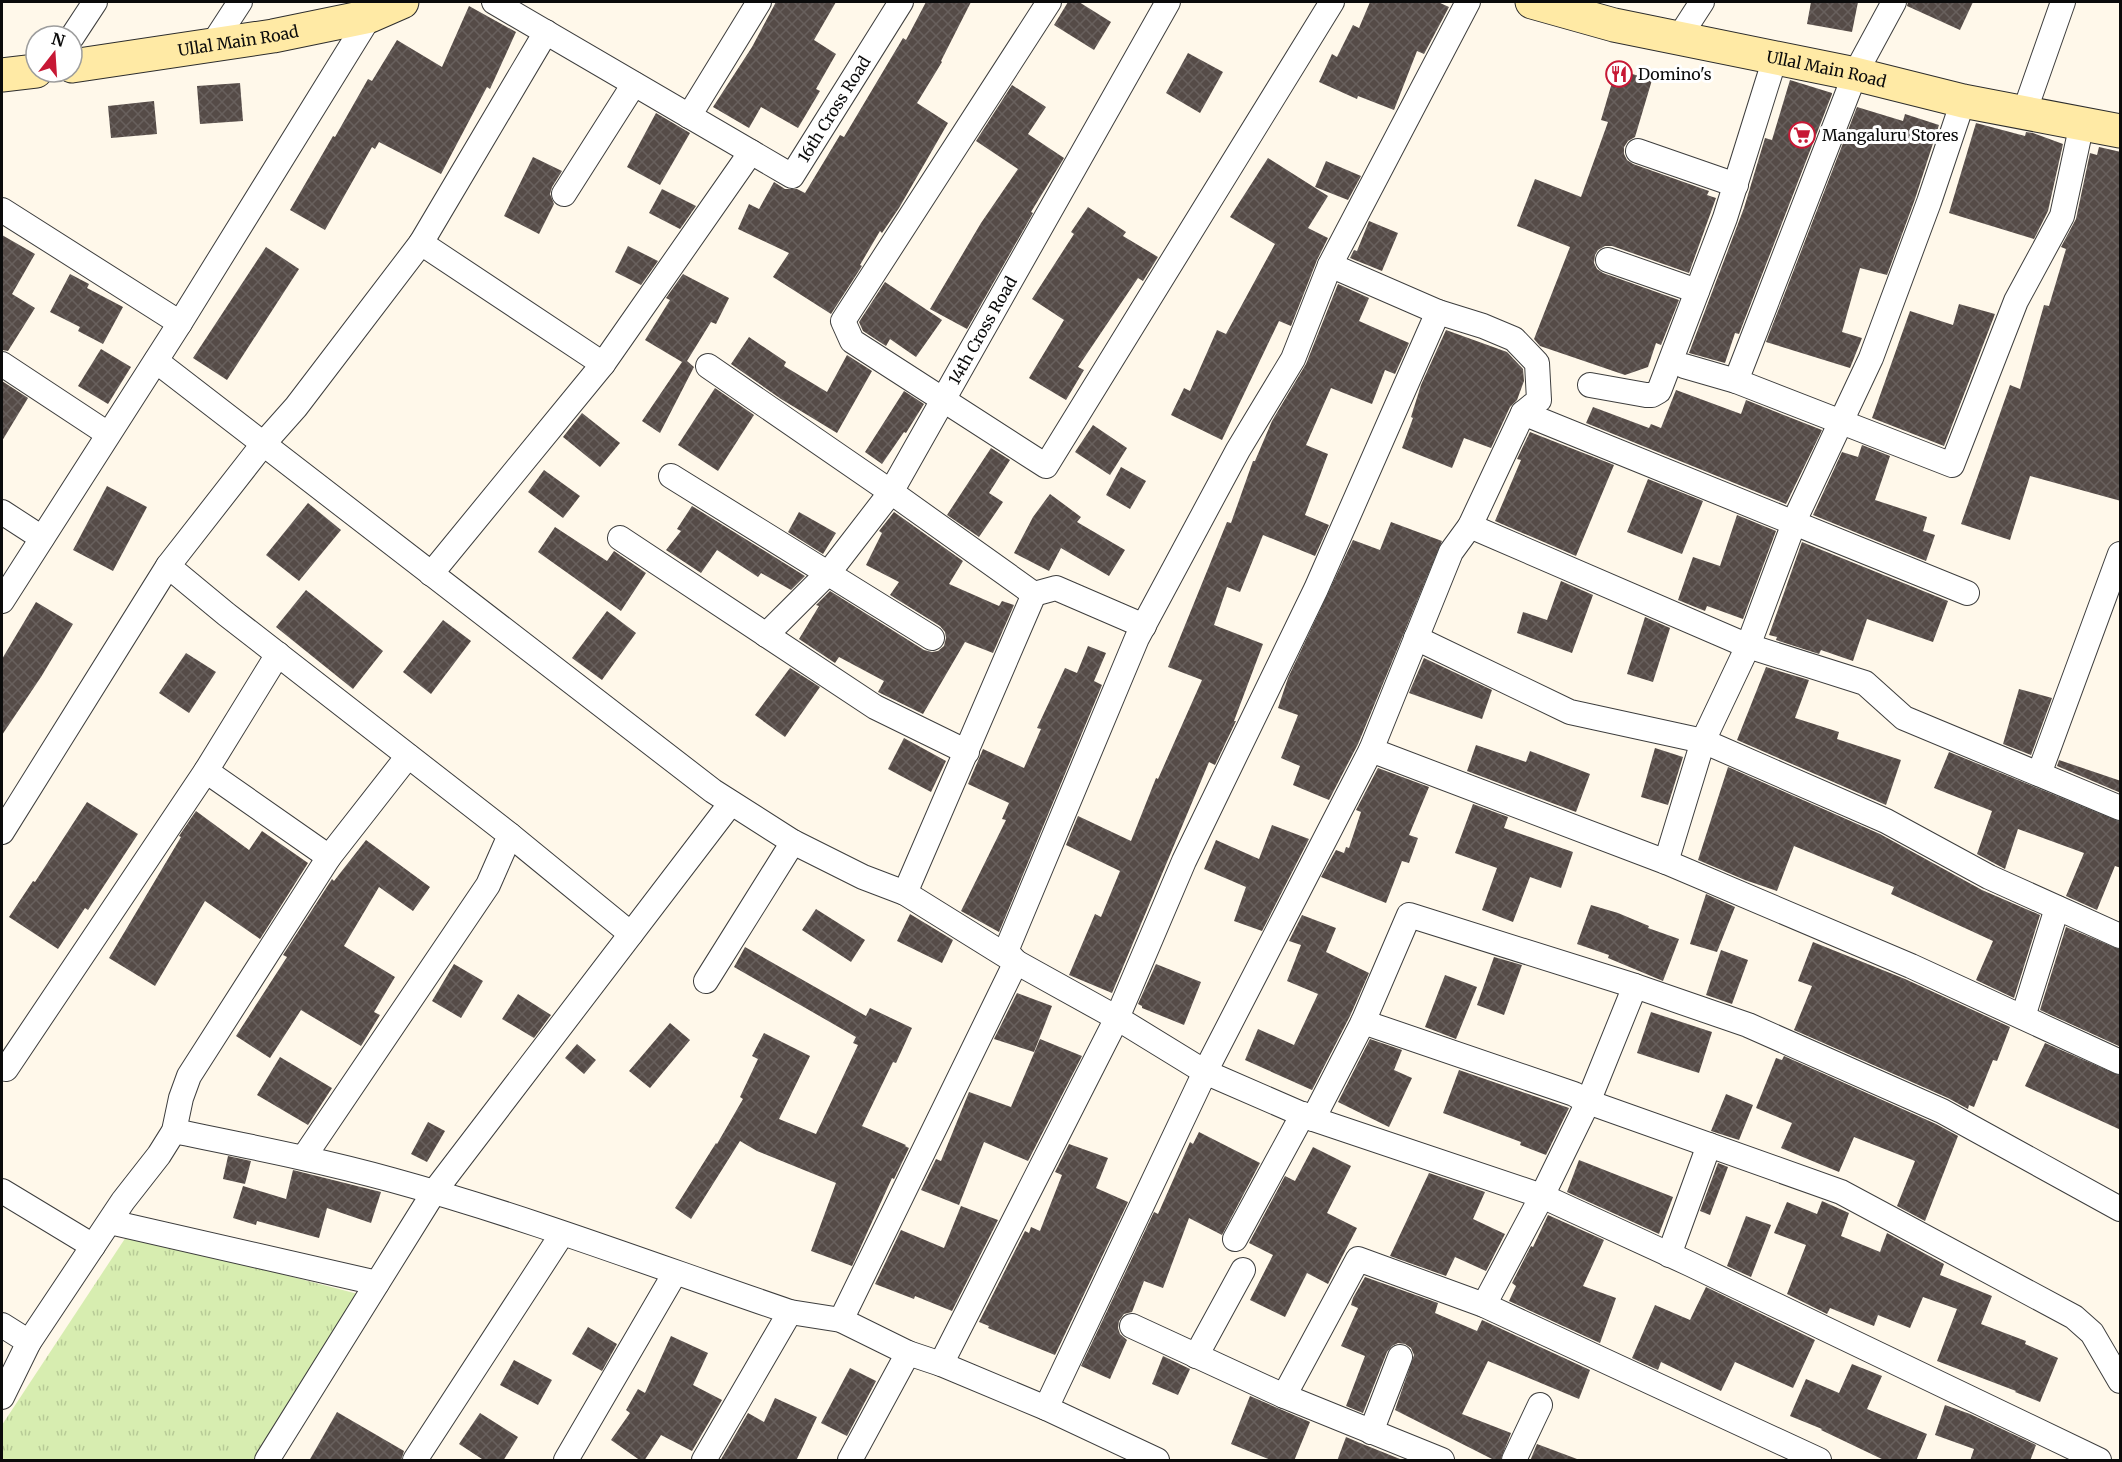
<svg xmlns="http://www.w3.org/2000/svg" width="2122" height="1462" viewBox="0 0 2122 1462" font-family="Merriweather,serif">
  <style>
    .park { fill: url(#park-tufts) }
    .building { fill: url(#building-cross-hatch) }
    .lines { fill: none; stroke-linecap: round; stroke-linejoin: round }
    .minor-casing { stroke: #3e3e3e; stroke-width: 26 }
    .secondary-casing { stroke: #2d2d2d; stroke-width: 35 }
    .minor { stroke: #fff; stroke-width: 24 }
    .secondary { stroke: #ffeaa5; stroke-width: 33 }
    .labels { text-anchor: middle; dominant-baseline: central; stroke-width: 6; stroke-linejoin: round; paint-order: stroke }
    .street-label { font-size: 16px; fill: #0b0b0b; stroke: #fff }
    .poi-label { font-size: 16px; fill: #0b0b0b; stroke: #fff; text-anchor: start }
  </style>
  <defs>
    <pattern id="park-tufts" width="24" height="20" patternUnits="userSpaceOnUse" patternTransform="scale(1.5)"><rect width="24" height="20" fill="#d7edb0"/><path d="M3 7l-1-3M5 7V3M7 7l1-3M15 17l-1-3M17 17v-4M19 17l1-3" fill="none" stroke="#b7ca96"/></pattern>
    <pattern id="building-cross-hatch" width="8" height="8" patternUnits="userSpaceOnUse" patternTransform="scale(1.5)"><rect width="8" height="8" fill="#554b47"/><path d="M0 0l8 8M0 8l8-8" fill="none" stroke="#68605d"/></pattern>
  </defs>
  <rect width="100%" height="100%" fill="#fff8ea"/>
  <path class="park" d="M128 1234 358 1294 258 1460H2V1425Z"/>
  <g class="building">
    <path d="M776 2H836L814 40 836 54 816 89 820 91 798 128 761 107 749 128 713 107 752 47Z"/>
    <path d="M926 2H971L941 61 942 62 917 103 948 123 899 208 882 233 880 231 860 265 862 266 831 314 773 277 789 253 738 229 749 204 759 209 774 182 785 189H797L805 193 840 135 844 137 903 38 906 40Z"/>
    <path d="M1068 2H1079L1111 22 1094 50 1054 25Z"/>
    <path d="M1370 2H1438L1449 7 1424 54 1417 51 1394 110 1358 96 1357 99 1319 82 1332 54 1337 57 1353 25 1359 28Z"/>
    <path d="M1811 2H1858L1852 32 1807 24Z"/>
    <path d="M1908 2H1973L1960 30 1907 6Z"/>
    <path d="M469 6 516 32 490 89 487 87 441 174 379 142 375 149 372 147 325 230 290 210 333 136 335 137 368 79 372 81 397 40 442 67Z"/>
    <path d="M1188 53 1223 72 1200 113 1166 93Z"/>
    <path d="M1616 69 1652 80 1635 137 1628 141 1624 147V154L1627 160 1633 164 1709 191 1707 195 1716 198 1689 273 1612 246H1605L1598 250 1595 255 1594 263 1597 269 1603 273 1679 300 1661 345 1656 343 1648 367 1625 375 1540 346 1534 339 1570 247 1517 226 1535 179 1581 197 1608 122 1601 120Z"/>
    <path d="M1790 80 1832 93V94L1739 334 1735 333 1725 363 1689 353 1744 208 1765 138 1772 140Z"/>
    <path d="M240 83 243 121 200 124 197 86Z"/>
    <path d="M1012 85 1046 107 1028 134 1064 158 1031 212 1033 213 967 329 930 309 981 223 1018 169 976 141Z"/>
    <path d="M154 101 157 134 111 138 108 106Z"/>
    <path d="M1857 107 1903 121 1905 114 1939 125 1915 199 1887 275 1860 268 1842 332 1862 338 1850 368 1766 342Z"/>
    <path d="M656 113 690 133 660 185 627 167Z"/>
    <path d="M1976 123 2025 136 2026 132 2033 133 2063 144 2048 211 2034 239 1949 213Z"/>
    <path d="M2099 147 2121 152V501L2030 476 2010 540 1961 524 2010 385 2020 389 2044 305 2049 306 2066 249 2061 247 2076 219 2090 153 2097 155Z"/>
    <path d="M533 157 562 171 552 187 550 194 554 204 539 234 504 216Z"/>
    <path d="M1268 158 1328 196 1308 228 1328 238 1317 260 1291 326 1279 321 1222 440 1171 415 1184 388 1190 391 1217 330 1226 334 1275 244 1230 217Z"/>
    <path d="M1326 161 1361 176 1348 200 1315 187Z"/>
    <path d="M662 189 696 206 680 229 649 213Z"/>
    <path d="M1088 207 1126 232 1123 236 1158 257 1143 281 1138 278 1078 367 1084 370 1066 400 1029 378 1064 320 1032 299 1074 234 1071 232Z"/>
    <path d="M1369 221 1398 233 1382 271 1350 258 1354 250 1357 251Z"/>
    <path d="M2 235 35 254 12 294 35 308 8 351 2 350Z"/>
    <path d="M628 246 658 261 641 285 615 272Z"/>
    <path d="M266 247 299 269 227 380 193 358Z"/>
    <path d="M70 274 89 284 87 288 123 307 103 344 78 331 80 327 50 312Z"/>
    <path d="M683 274 729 298 716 324 711 322 687 361 694 367 660 433 642 421 682 362 645 340 670 300 666 298Z"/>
    <path d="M885 282 942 320 916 357 890 339 886 346 863 331 859 322Z"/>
    <path d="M1338 284 1369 298 1359 321 1409 343 1395 374 1385 370 1372 404 1331 388 1306 445 1328 454 1305 515 1329 525 1315 556 1263 535 1240 592 1227 587 1214 625 1263 644 1234 721H1236L1215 765 1209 762 1112 993 1069 975 1095 914 1101 917 1120 871 1066 845 1078 816 1131 841 1156 778 1158 779 1202 680 1168 667 1227 522 1231 523 1253 461H1255L1272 421 1306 364Z"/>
    <path d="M1959 304 1995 314 1944 446 1872 418 1910 311 1953 325Z"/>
    <path d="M1446 330 1507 352 1523 369 1524 381 1517 400 1510 407 1491 448 1464 438 1452 468 1402 448 1413 418 1411 417 1421 385Z"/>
    <path d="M749 337 786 362 784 366 827 392 847 355 872 371 837 433 781 399 731 364Z"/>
    <path d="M101 349 131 367 108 404 78 386Z"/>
    <path d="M2 381 28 398 2 441Z"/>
    <path d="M715 388 754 415 718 471 678 445Z"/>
    <path d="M1676 390 1741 414 1746 400 1822 430 1786 504 1586 423 1593 407 1649 428 1651 424 1661 428Z"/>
    <path d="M904 391 924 404 906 433 904 432 882 464 865 452Z"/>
    <path d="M582 413 620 443 600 467 563 437Z"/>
    <path d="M1093 425 1127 448 1110 475 1075 452Z"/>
    <path d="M1530 432 1614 465 1576 556 1495 521 1521 460 1517 459Z"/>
    <path d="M1862 445 1890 456 1875 500 1927 517 1923 531 1935 535 1926 561 1813 515 1842 452 1858 457Z"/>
    <path d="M991 448 1010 460 989 493 1003 502 979 537 947 515Z"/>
    <path d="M1121 467 1146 481 1130 509 1106 495Z"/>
    <path d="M544 470 580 496 563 518 528 492Z"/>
    <path d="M1648 479 1703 501 1682 554 1627 532Z"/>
    <path d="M107 486 147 507 113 571 73 550Z"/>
    <path d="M1050 494 1081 517 1077 522 1125 550 1109 576 1061 548 1049 571 1014 553 1033 517Z"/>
    <path d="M308 503 341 530 299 581 266 555Z"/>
    <path d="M692 506 805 576 791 590 761 573 758 577 717 550 701 573 666 550 681 531 677 529Z"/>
    <path d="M799 512 836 533 823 554 788 532Z"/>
    <path d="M894 512 963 561 949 584 999 606 1002 601 1014 605 993 653 965 642 923 714 878 692 884 681 839 657 835 663 799 639 819 606 816 605 830 591 924 650 932 652 938 651 944 646 946 638 945 632 940 626 890 595 899 582 866 565 882 533 879 531Z"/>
    <path d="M1737 515 1776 531 1743 619 1707 606 1705 611 1678 600 1693 557 1720 566Z"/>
    <path d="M1391 522 1442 541 1358 744 1329 800 1293 785 1300 766 1281 758 1298 715 1278 708 1288 678 1353 540 1380 550Z"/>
    <path d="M555 527 607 561 614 551 646 573 621 611 538 552Z"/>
    <path d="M1802 542 1948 601 1933 642 1867 619 1853 661 1821 650 1819 654 1776 640 1777 637 1769 635Z"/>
    <path d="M1561 581 1593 595 1572 653 1517 633 1523 612 1547 620Z"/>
    <path d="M306 590 383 651 353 689 276 627Z"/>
    <path d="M36 602 73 624 41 677 2 735V659Z"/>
    <path d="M607 611 636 633 602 680 572 658Z"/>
    <path d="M1645 617 1670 628 1653 682 1627 674Z"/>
    <path d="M443 620 471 641 431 694 403 672Z"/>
    <path d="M1088 646 1106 653 1094 681 1102 685 999 932 961 911 1006 820 1002 819 1009 803 968 784 983 749 1024 768 1041 729 1037 728 1065 668 1077 673Z"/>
    <path d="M186 653 216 672 189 713 159 693Z"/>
    <path d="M1424 658 1492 690 1482 719 1409 693Z"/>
    <path d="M1766 667 1809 680 1795 718 1839 732 1837 739 1901 760 1886 805 1737 740Z"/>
    <path d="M790 668 820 687 785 737 755 715Z"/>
    <path d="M2019 689 2052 698 2031 755 2003 744Z"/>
    <path d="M904 738 946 761 931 792 888 769Z"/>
    <path d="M1476 745 1526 762 1530 751 1590 774 1576 812 1467 771Z"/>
    <path d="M1655 748 1683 757 1668 805 1641 797Z"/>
    <path d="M1949 752 2121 822V868L2115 866 2097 910 2066 896 2084 853 2018 829 2005 869 1977 854 1992 811 1934 788Z"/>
    <path d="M2059 760 2121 781V793L2057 766Z"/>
    <path d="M1728 767 1880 834 1982 890 2040 915 2014 998 1976 980 1993 941 1891 894 1894 887 1794 846 1777 891 1745 880 1698 860Z"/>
    <path d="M1378 768 1429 787 1409 835 1418 838 1409 863 1402 861 1386 903 1321 877 1336 850 1344 853 1346 847 1349 848 1361 812 1356 810Z"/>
    <path d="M87 802 138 834 88 910 85 908 58 949 9 917 33 881 35 882Z"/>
    <path d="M1473 804 1508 817 1504 828 1573 852 1561 888 1530 877 1513 922 1482 910 1497 868 1455 853Z"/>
    <path d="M196 811 249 850 262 831 308 863 260 939 205 901 155 986 109 958 181 837 179 836Z"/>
    <path d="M1272 825 1309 839 1262 931 1234 921 1246 887 1204 869 1216 840 1259 859Z"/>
    <path d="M366 840 430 887 413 911 379 887 344 946 395 977 374 1012 380 1015 361 1046 301 1010 270 1058 236 1036 287 957 283 955 332 879 334 881Z"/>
    <path d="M1706 894 1735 907 1717 952 1690 944Z"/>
    <path d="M1591 905 1618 913 1649 926 1648 928 1679 939 1663 981 1608 958 1609 955 1577 944Z"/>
    <path d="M816 909 865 940 851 962 802 930Z"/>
    <path d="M910 914 953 940 942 963 897 941Z"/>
    <path d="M1302 915 1336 928 1326 952 1369 973 1350 1016 1312 1090 1245 1060 1258 1029 1294 1045 1318 994 1287 981 1301 945 1289 941Z"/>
    <path d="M2066 927 2121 950V1047L2040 1010Z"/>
    <path d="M1813 942 1905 979 2010 1027 1997 1061 1993 1060 1974 1107 1969 1105 1968 1109 1948 1098 1794 1030 1812 986 1798 981Z"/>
    <path d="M745 947 866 1016 870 1008 912 1028 896 1063 893 1062 862 1126 906 1145 905 1146 909 1148 894 1179 892 1178 852 1266 811 1251 836 1183 757 1151 740 1141 691 1219 675 1208 716 1143 717 1144 743 1099 740 1097 758 1059 752 1056 764 1033 810 1056 779 1119 816 1134 858 1045 853 1043 856 1037 734 967Z"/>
    <path d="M1721 950 1748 960 1732 1004 1706 995Z"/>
    <path d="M1494 957 1522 965 1504 1015 1477 1005Z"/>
    <path d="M454 964 483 981 461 1018 432 1001Z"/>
    <path d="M1156 964 1201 982 1184 1025 1142 1008V1006L1138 1004Z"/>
    <path d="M1445 975 1477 987 1456 1039 1425 1027Z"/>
    <path d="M1017 993 1052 1006 1034 1052 994 1039Z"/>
    <path d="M518 994 551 1015 534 1038 502 1019Z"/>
    <path d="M1651 1012 1712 1032 1699 1073 1637 1053Z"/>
    <path d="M670 1023 690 1040 650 1088 629 1071Z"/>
    <path d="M1040 1039 1082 1056 1028 1161 984 1142 959 1205 921 1190 936 1159 941 1161 969 1092 1011 1107Z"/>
    <path d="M1370 1039 1402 1050 1394 1070 1412 1078 1389 1127 1338 1102Z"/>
    <path d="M2045 1043 2121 1076V1130L2025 1086Z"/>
    <path d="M577 1044 596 1060 584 1074 565 1058Z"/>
    <path d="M1784 1056 1936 1124 1958 1136 1925 1221 1897 1206 1915 1161 1854 1137 1839 1172 1781 1148 1792 1123 1756 1108 1776 1058 1782 1060Z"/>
    <path d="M280 1057 332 1088 308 1125 257 1095Z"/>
    <path d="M1459 1070 1569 1108 1546 1155 1520 1145 1521 1142 1443 1113Z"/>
    <path d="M1726 1094 1753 1105 1739 1140 1711 1131Z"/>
    <path d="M428 1122 445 1131 427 1162 411 1154Z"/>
    <path d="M1199 1132 1260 1163 1222 1235 1189 1218 1163 1288 1144 1281 1132 1312 1124 1314 1119 1321 1118 1328 1120 1334 1127 1340 1110 1379 1081 1366 1154 1212 1158 1214 1190 1142 1193 1144Z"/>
    <path d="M1069 1144 1108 1158 1096 1188 1128 1202 1055 1355 988 1328 989 1326 979 1322 1025 1231 1029 1233 1031 1227 1040 1231 1062 1175 1055 1172Z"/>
    <path d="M1313 1147 1351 1166 1327 1213 1357 1228 1328 1284 1307 1273 1285 1317 1250 1300 1273 1255 1249 1243 1285 1176 1295 1181Z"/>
    <path d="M228 1156 251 1161 245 1184 223 1179Z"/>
    <path d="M1579 1160 1673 1197 1659 1234 1567 1192Z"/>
    <path d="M1718 1163 1728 1167 1710 1215 1700 1211Z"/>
    <path d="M293 1170 381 1192 371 1223 327 1208 319 1238 257 1221 256 1225 233 1218 243 1186 286 1199Z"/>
    <path d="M1429 1173 1485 1192 1473 1219 1505 1234 1486 1271 1455 1257 1446 1276 1390 1256Z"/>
    <path d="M1822 1201 1849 1213 1841 1236 1880 1252 1887 1233 1944 1264 1940 1275 1992 1296 1981 1324 2026 1341 2025 1344 2058 1358 2040 1402 2015 1392 2016 1391 1937 1361 1957 1309 1923 1297 1910 1328 1878 1315 1874 1326 1830 1308 1827 1314 1787 1294 1806 1245 1774 1233 1787 1202 1817 1214Z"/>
    <path d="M961 1206 998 1220 952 1311 915 1296 914 1299 875 1284 901 1230 944 1248Z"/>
    <path d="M1548 1215 1604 1240 1583 1286 1616 1298 1600 1343 1509 1301 1516 1286 1512 1283 1531 1246 1533 1247Z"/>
    <path d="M1746 1216 1771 1225 1751 1277 1727 1266Z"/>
    <path d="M1365 1277 1438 1303 1435 1313 1477 1331 1482 1320 1590 1370 1579 1399 1488 1361 1462 1414 1511 1433 1500 1461H1496L1395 1410 1414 1355 1411 1348 1405 1344 1398 1343 1392 1346 1387 1352 1363 1413 1346 1406 1365 1356 1341 1346 1358 1308 1351 1305 1353 1298Z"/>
    <path d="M1706 1287 1815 1340 1793 1388 1735 1362 1721 1391 1661 1362 1658 1370 1632 1358 1655 1305 1690 1320Z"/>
    <path d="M588 1327 617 1344 602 1371 572 1354Z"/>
    <path d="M671 1336 708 1353 693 1385 722 1400 692 1451 661 1435 644 1461H641L611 1440 630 1413 626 1410 638 1389 645 1393Z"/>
    <path d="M1163 1356 1190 1369 1178 1395 1152 1384Z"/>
    <path d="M514 1360 552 1380 538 1405 500 1385Z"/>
    <path d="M1852 1364 1882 1376 1867 1409 1927 1434 1916 1461H1886L1821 1430 1822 1429 1790 1416 1806 1379 1839 1393Z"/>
    <path d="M850 1368 876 1381 847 1436 821 1423Z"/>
    <path d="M1250 1396 1310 1422 1294 1461H1273L1231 1444Z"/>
    <path d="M775 1398 817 1417 796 1461H720L748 1413 764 1422Z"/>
    <path d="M1945 1405 1970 1414 2036 1445 2030 1461H1970L1974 1449 1935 1435Z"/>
    <path d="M337 1412 404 1451 401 1461H309Z"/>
    <path d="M480 1413 518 1437 503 1461H485L459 1444Z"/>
    <path d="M1346 1437 1365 1445 1405 1461H1337Z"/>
    <path d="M1537 1444 1577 1459 1576 1461H1530Z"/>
  </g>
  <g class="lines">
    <g class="minor-casing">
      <g id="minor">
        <path id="s1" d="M494 2 792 176 901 2"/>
        <path d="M1049 2 843 321 852 341 1046 466 1332 2"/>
        <path d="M1894 2 1855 74 1736 381 1952 465 2016 301 2062 216 2082 123"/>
        <path d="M72 37 95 2"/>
        <path d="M1678 39 1702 2"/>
        <path d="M212 45 240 2"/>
        <path d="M2024 113 2063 2"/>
        <path d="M689 116 759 2"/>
        <path d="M1638 151 1736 185"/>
        <path d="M564 194 634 84"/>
        <path d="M2 210 180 323"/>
        <path d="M421 243 546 32"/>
        <path d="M1608 260 1697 291"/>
        <path d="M1330 265 1438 312 1483 326 1514 339 1537 363 1539 400 1523 413"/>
        <path d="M156 361 713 791 793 842 863 877 905 893 1016 962 1117 1018 1205 1072 1313 1119 1542 1196 1690 1264 2099 1460"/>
        <path d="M2 364 108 434"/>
        <path d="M708 366 891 492 1034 594 905 893"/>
        <path d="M1684 366 1736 381"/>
        <path d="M1590 385 1646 395H1652L1659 391 1725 218 1775 58"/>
        <path d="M671 476 932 638"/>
        <path d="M2 512 42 538"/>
        <path d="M1470 526 1748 646 1865 683 1904 718 2120 808"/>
        <path d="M620 538 875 707 967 752"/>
        <path d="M431 574 603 364 751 152"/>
        <path d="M1967 593 1523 413 1470 526 1451 552 1371 750 1666 862 1911 966 2120 1062"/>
        <path d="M1034 594 1056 588 1144 626"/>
        <path d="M2 601 180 323 370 16"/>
        <path id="s2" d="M766 635 830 571 891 492 1168 2"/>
        <path d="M1416 638 1570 712 1703 741 1886 821 1989 877 2120 936"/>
        <path d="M206 771 329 857"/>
        <path d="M2039 774 2120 554"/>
        <path d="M2 832 168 566"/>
        <path d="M510 835 631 934"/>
        <path d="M1666 862 1703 741 1748 646 1797 515 1871 358 1929 202 1963 101"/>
        <path d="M706 981 793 842"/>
        <path d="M2023 1017 2057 908"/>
        <path d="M1363 1022 1574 1094 1588 1102 1841 1192 2074 1317 2092 1333 2120 1381"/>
        <path d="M6 1069 206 771 278 654"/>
        <path d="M1313 1119 1363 1022 1409 915 1635 986 1748 1025 1942 1111 2120 1209"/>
        <path d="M174 1131C247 1146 320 1160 392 1180 527 1217 658 1267 790 1312L841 1320 908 1353 941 1364 1046 1408 1157 1460"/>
        <path d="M304 1157 488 885 510 835 226 614 168 566 264 443 296 407 421 243 603 364"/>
        <path d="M2 1191 93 1246"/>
        <path d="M110 1222 377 1283"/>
        <path d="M1235 1239 1303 1114"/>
        <path d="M1669 1255 1709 1145"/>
        <path d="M1484 1305 1542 1196 1588 1102 1635 986"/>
        <path d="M841 1320 1016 962 1006 951 1137 638 1238 450 1293 359 1330 265 1468 2"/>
        <path d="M2 1325 29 1342"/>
        <path d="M1132 1326 1284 1396 1442 1460"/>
        <path d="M1196 1356 1243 1270"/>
        <path d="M941 1364 1117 1018 1184 861 1316 589 1438 312"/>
        <path d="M1284 1396 1358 1259 1484 1305 1819 1460"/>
        <path d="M2 1397 29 1342 123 1201 159 1155 174 1131 181 1098 189 1076 329 857 408 756"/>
        <path d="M1046 1408 1205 1072 1371 750"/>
        <path d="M1371 1432 1400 1357"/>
        <path d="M267 1460 434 1192 731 803"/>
        <path d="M415 1460 562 1234"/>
        <path d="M566 1460 675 1273"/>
        <path d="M704 1460 790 1312"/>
        <path d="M850 1460 908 1353"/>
        <path d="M1514 1460 1540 1405"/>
      </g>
    </g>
    <g class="secondary-casing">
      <g id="secondary">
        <path id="s3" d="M1532 2 1614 25 1855 74 1963 101 2120 131"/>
        <path id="s4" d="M72 66 273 36 370 16 402 2"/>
        <path d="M2 75 36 71"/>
      </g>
    </g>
    <use href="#minor" class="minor"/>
    <use href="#secondary" class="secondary"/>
  </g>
  <defs>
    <g id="restaurant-ring" transform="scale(1.35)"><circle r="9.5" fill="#fff" stroke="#c71835" stroke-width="1.5"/><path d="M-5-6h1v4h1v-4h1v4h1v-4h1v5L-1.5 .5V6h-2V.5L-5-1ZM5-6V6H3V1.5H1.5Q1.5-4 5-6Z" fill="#c71835"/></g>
    <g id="supermarket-ring" transform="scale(1.35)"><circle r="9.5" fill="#fff" stroke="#c71835" stroke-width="1.5"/><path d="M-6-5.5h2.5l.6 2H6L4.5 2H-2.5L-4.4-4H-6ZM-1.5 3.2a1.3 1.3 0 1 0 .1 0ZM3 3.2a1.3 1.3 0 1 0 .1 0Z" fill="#c71835"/></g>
  </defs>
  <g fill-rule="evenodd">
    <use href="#restaurant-ring" x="1619" y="74"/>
    <use href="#supermarket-ring" x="1802" y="135"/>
  </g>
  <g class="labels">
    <g class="street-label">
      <text stroke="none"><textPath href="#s4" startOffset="168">Ullal Main Road</textPath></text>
      <text stroke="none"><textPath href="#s3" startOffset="302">Ullal Main Road</textPath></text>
      <text stroke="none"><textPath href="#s1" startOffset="424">16th Cross Road</textPath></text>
      <text stroke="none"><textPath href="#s2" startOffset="376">14th Cross Road</textPath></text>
    </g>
    <g class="poi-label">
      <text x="1638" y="74">Domino's</text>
      <text x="1822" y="135">Mangaluru Stores</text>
    </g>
  </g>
  <rect width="2122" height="1462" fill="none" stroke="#0b0b0b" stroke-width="6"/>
  <g transform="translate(54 54) rotate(17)"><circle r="28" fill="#ffffff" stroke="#9d9d9d" stroke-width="1.5"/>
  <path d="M0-4.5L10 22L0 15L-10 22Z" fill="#c71835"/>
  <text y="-9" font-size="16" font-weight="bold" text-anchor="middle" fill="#0b0b0b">N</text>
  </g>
</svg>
